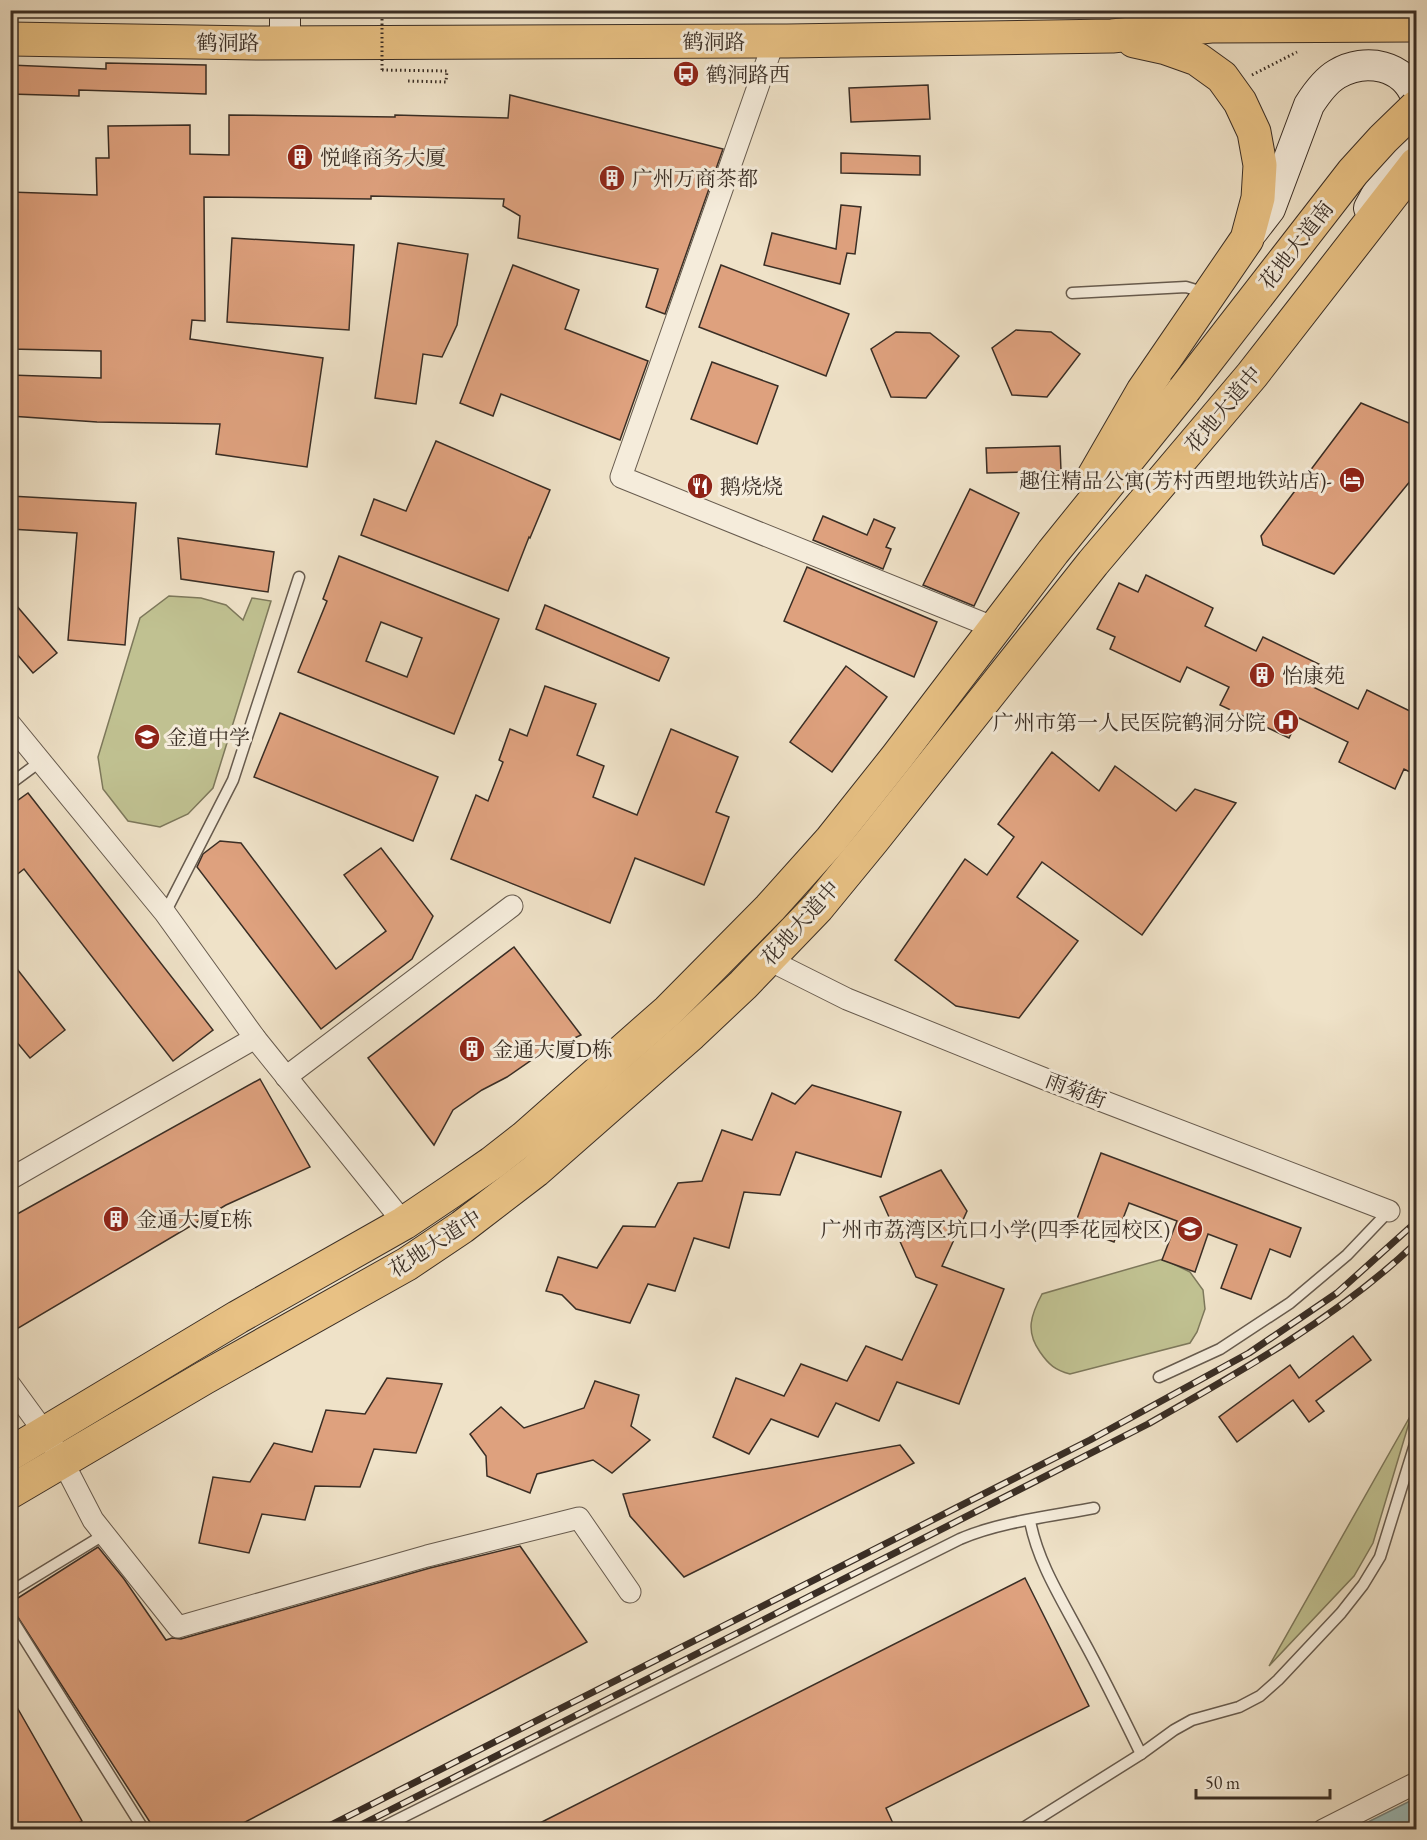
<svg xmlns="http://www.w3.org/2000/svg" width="1427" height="1840" viewBox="0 0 1427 1840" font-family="'EB Garamond','Noto Serif SC',serif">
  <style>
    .green { fill: #c0c191; stroke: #7d785b; stroke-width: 1.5 }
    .water { fill: #9bbdbc; stroke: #748480; stroke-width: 1.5 }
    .building { fill: #dea17e; stroke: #3a2e25; stroke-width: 1.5; fill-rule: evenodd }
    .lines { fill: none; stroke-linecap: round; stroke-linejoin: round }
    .lane-casing { stroke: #675b4e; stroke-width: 13 }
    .street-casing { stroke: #675b4e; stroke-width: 23 }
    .secondary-casing { stroke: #3a2e25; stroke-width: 32 }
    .primary-casing { stroke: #3a2e25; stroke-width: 35 }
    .path { stroke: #3a2e25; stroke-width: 3; stroke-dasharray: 1.5 3; stroke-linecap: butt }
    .lane { stroke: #f5ecdb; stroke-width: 10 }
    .street { stroke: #f5ecdb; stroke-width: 21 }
    .secondary { stroke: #f5ecdb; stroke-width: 30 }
    .primary { stroke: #e8c184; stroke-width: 33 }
    .rail-casing { stroke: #3a2e25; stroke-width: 7 }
    .rail { stroke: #f5ecdb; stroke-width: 4.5; stroke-dasharray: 14; stroke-linecap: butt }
    .primary-bridge-casing { stroke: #3a2e25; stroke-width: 35; stroke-linecap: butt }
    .path-bridge { stroke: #3a2e25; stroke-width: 3; stroke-dasharray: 1.5 3; stroke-linecap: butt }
    .primary-bridge { stroke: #e8c184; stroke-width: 33 }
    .labels { text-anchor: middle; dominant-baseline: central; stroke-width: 6; stroke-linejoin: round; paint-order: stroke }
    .street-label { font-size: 21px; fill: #3a2e25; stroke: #f5ecdb }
    .poi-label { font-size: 21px; fill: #3a2e25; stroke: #f5ecdb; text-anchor: start }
  </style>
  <rect width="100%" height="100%" fill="#efe2c8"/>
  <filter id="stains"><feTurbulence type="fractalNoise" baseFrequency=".00333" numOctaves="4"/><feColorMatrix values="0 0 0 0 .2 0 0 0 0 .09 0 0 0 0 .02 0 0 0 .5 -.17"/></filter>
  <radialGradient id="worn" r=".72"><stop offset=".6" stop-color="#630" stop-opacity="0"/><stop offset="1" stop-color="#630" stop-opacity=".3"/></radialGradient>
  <g class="green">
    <path d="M169 596 201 598 226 605 243 620 252 598 271 601 213 788 188 814 160 827 128 821 103 789 98 757 140 618Z"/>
    <path d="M1163 1259 1190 1272 1203 1290 1205 1309 1197 1332 1190 1343 1070 1374C1055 1370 1049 1365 1040 1352 1025 1331 1031 1315 1042 1294Z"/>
    <path d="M1412 1413 1373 1543 1354 1576 1269 1666Z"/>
  </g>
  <path class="water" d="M1416 1798V1829H1354Z"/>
  <g class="building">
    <path d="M106 63 206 65V94L79 90V96L10 94V65L106 69Z"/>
    <path d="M928 85 930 119 851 122 849 88Z"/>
    <path d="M510 95 723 149 665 314 646 307 658 269 518 238 520 216 503 206 504 199 371 196V199L204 197 205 321 192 320 190 339 323 358 307 467 216 454 220 424 97 422 10 416V375L101 378V351L10 349V192L97 195 96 158H109L108 126 190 125V154L229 155V115L395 117V115L508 118Z"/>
    <path d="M841 153 920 156V175L841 173Z"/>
    <path d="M841 205 861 207 855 254 847 253 840 284 764 265 772 233 836 249Z"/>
    <path d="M232 238 354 245 349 330 227 322Z"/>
    <path d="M398 243 468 254 457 325 442 357 423 354 416 404 375 398Z"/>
    <path d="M513 265 579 290 565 329 648 361 620 440 501 394 493 416 460 403Z"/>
    <path d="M721 265 849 314 826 376 699 327Z"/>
    <path d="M1016 330 1051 332 1080 354 1047 397 1012 395 992 348Z"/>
    <path d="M896 332 930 333 959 356 926 398 891 397 871 349Z"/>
    <path d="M712 362 778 386 757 444 691 419Z"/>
    <path d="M1361 403 1416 426V474L1334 574 1263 545 1261 536Z"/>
    <path d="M436 441 550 490 530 538 529 537 508 591 361 535 374 499 406 511Z"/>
    <path d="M1060 446 1061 471 987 473 986 448Z"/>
    <path d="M970 489 1019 513 974 606 923 585Z"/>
    <path d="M10 496 136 503 125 645 68 640 77 533 10 529Z"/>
    <path d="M823 516 867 535 874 519 895 528 886 547 891 549 883 569 813 540Z"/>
    <path d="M178 538 274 552 268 592 181 579Z"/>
    <path d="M339 556 499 619 454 734 298 672 327 601 323 599ZM381 622 422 638 407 677 366 661Z"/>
    <path d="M807 567 937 622 914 677 784 621Z"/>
    <path d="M1146 575 1213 608 1205 626 1256 651 1263 637 1323 666 1313 687 1358 709 1367 690 1416 714V775L1404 769 1395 789 1339 762 1348 742 1299 718 1289 738 1220 705 1229 687 1187 667 1180 682 1110 649 1115 637 1097 629 1119 583 1138 592Z"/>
    <path d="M10 598 57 653 33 673 10 646Z"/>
    <path d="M545 605 669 658 659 681 536 629Z"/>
    <path d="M846 666 887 697 832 772 790 742Z"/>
    <path d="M545 686 596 704 577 755 604 766 593 797 637 815 671 729 738 757 716 812 729 817 704 885 635 858 610 923 451 859 476 795 488 801 503 762 499 760 510 729 527 736Z"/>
    <path d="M280 713 438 777 413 841 254 777Z"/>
    <path d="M1052 752 1099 791 1115 766 1176 811 1195 789 1236 803 1142 935 1042 862 1017 897 1078 941 1019 1018 956 1006 895 960 965 859 987 875 1014 837 998 824Z"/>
    <path d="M28 793 213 1030 173 1061 24 869 10 880V806Z"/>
    <path d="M220 841 241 843 336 969 386 931 344 875 381 848 433 916 412 959 321 1029 197 867 203 854Z"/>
    <path d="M514 947 581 1035 539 1055 507 1077 482 1090 453 1110 434 1145 368 1058Z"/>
    <path d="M10 960 65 1030 30 1058 10 1034Z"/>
    <path d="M260 1079 310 1167 226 1205 10 1333V1218Z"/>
    <path d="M812 1085 901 1112 881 1177 796 1152 780 1195 744 1192 729 1248 694 1238 675 1291 648 1284 630 1323 576 1309 562 1295 546 1291 558 1257 597 1268 623 1226 655 1227 678 1183 702 1181 722 1130 752 1140 772 1093 795 1104Z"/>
    <path d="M1101 1153 1301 1228 1290 1257 1270 1249 1251 1299 1221 1288 1237 1245 1208 1234 1195 1272 1162 1260 1177 1221 1129 1203 1114 1242 1074 1227Z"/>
    <path d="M941 1170 967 1211 942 1266 1004 1289 959 1404 897 1382 879 1421 836 1403 818 1437 771 1419 749 1454 713 1437 736 1378 784 1396 801 1364 847 1381 866 1346 902 1360 937 1285 916 1277 880 1197Z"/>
    <path d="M1353 1336 1371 1360 1316 1401 1324 1411 1309 1422 1293 1400 1237 1442 1219 1417 1290 1365 1299 1378Z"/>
    <path d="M387 1378 442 1384 416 1453 374 1449 360 1487 315 1486 305 1520 262 1514 249 1553 199 1543 213 1477 250 1482 274 1443 312 1452 326 1410 365 1414Z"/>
    <path d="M595 1381 639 1395 631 1426 650 1440 612 1473 593 1460 537 1474 530 1493 487 1476 486 1456 470 1434 501 1407 524 1428 584 1408Z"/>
    <path d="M900 1445 914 1463 684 1577 630 1516 623 1494Z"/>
    <path d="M520 1546 587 1642 230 1830H155L10 1605V1603L98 1547 124 1579 166 1640 172 1638 181 1639 430 1568Z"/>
    <path d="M1025 1578 1089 1706 886 1808 896 1830H526Z"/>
    <path d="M10 1695 82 1821 67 1830H10Z"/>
  </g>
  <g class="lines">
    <g class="lane-casing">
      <g id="lane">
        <path d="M1072 293 1186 287 1206 293"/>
        <path d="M10 784 41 761"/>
        <path d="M165 913 233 780 299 577"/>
        <path d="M1159 1377 1220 1349 1290 1303 1347 1255 1389 1211"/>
        <path d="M1030 1521C1038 1563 1062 1600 1082 1638 1103 1676 1122 1715 1141 1754"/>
        <path d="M10 1592 105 1534"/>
        <path d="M10 1616 144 1830"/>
        <path d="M377 1830 960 1539C999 1522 1052 1516 1094 1508"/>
        <path d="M1020 1830 1141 1754 1174 1730 1192 1720 1239 1707 1260 1696 1278 1680 1341 1613 1363 1585 1380 1557 1416 1441"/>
      </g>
    </g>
    <g class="street-casing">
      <g id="street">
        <path d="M774 41 621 477 995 628"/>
        <path d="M10 724 165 913 255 1038 404 1223"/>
        <path d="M767 959 847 999 1045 1079 1389 1211"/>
        <path d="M286 1077 512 906"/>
        <path d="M10 1179 255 1038"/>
        <path d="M10 1385 45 1433 63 1462 93 1520 178 1627 427 1556 579 1518 630 1592"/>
        <path d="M1323 1830 1416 1783"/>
      </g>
    </g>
    <g class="secondary-casing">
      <g id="secondary">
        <path d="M285 10V42"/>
        <path d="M1369 208 1404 143 1416 116"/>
        <path d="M1253 231 1270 209 1309 105C1316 94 1325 81 1337 74 1366 57 1404 65 1416 97"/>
      </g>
    </g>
    <g class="primary-casing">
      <g id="primary">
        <path d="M10 39 261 43 787 41 1112 36 1211 26 1416 25"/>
        <path d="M1094 476 1143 391 1247 239 1258 198 1260 165 1254 132 1240 102 1222 77 1197 59 1166 48 1134 41"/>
        <path d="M10 1454 238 1317 404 1223 450 1192 492 1163 524 1138 668 1011 770 908 831 840 897 757 1053 552 1184 390"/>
        <path d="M10 1492 204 1378 407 1264 462 1227 535 1171 691 1034 743 985 818 907 873 840 1093 563 1252 375 1416 164"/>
      </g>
    </g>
    <g class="path">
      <path d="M382 70 447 71 446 82 407 81"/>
      <path d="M1252 75 1297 52"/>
    </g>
    <use href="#lane" class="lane"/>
    <use href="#street" class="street"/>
    <use href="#secondary" class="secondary"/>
    <use href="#primary" class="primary"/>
    <g class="rail-casing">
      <g id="rail">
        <path d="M321 1830 1090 1440 1249 1353 1337 1293 1416 1222"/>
        <path d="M351 1830 1148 1424C1242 1371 1338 1317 1416 1243"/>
      </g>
    </g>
    <use href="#rail" class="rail"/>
    <g class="primary-bridge-casing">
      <path id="primary-bridge" d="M1184 390 1353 172 1383 139 1416 107"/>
    </g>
    <path class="path-bridge" d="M382 10V70"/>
    <use href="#primary-bridge" class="primary-bridge"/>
  </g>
  <defs>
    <g id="bus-disc" transform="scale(1.35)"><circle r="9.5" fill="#8f2418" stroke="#f5ecdb"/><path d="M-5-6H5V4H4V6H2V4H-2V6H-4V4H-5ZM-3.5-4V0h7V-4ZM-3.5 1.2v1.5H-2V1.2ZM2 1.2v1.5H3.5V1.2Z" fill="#fff"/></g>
    <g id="building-disc" transform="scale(1.35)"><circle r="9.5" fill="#8f2418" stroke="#f5ecdb"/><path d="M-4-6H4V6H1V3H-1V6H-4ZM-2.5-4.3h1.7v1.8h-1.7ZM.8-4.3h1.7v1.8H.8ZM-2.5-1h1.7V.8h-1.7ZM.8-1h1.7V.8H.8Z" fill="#fff"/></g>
    <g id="hotel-disc" transform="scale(1.35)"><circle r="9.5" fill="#8f2418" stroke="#f5ecdb"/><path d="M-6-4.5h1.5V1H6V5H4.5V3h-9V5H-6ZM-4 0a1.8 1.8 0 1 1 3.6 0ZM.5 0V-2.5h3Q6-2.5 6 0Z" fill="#fff"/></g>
    <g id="restaurant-disc" transform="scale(1.35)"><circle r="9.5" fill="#8f2418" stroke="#f5ecdb"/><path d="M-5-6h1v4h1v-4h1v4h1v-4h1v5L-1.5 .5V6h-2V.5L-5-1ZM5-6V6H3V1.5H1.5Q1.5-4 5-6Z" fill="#fff"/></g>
    <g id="hospital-disc" transform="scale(1.35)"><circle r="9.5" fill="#8f2418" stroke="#f5ecdb"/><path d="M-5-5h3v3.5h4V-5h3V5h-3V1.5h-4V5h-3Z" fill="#fff"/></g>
    <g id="school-disc" transform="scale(1.35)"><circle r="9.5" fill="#8f2418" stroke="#f5ecdb"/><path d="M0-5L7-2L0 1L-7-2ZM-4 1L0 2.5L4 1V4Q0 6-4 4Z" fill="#fff"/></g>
  </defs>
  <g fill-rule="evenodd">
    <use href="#bus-disc" x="686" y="74"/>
    <use href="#building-disc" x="300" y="157"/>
    <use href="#building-disc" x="612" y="178"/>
    <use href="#hotel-disc" x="1352" y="480"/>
    <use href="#restaurant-disc" x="700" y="486"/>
    <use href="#building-disc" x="1262" y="675"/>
    <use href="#hospital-disc" x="1286" y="722"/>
    <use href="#school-disc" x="147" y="737"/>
    <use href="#building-disc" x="472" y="1049"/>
    <use href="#building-disc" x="116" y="1219"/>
    <use href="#school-disc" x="1190" y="1229"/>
  </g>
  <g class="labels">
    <g class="street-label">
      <text x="714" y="41">鹤洞路</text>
      <text x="228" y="42">鹤洞路</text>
      <text transform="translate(1296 245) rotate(-52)">花地大道南</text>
      <text transform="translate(1223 409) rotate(-50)">花地大道中</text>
      <text transform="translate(800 923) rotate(-48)">花地大道中</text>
      <text transform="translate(1076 1090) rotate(21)">雨菊街</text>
      <text transform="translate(435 1243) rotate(-33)">花地大道中</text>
    </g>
    <g class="poi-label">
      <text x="706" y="74">鹤洞路西</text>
      <text x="320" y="157">悦峰商务大厦</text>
      <text x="632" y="178">广州万商茶都</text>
      <text x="1332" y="480" text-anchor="end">趣住精品公寓(芳村西塱地铁站店)-</text>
      <text x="720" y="486">鹅烧烧</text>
      <text x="1282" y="675">怡康苑</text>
      <text x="1266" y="722" text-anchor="end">广州市第一人民医院鹤洞分院</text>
      <text x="166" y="737">金道中学</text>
      <text x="492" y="1049">金通大厦D栋</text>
      <text x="136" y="1219">金通大厦E栋</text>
      <text x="1170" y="1229" text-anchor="end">广州市荔湾区坑口小学(四季花园校区)</text>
    </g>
  </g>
  <rect width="1427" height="1840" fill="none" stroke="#efe2c8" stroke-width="36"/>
  <rect x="12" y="12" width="1403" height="1816" fill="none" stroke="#3a2e25" stroke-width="3"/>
  <rect x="18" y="18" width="1391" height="1804" fill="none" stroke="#3a2e25" stroke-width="1.5"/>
  <path d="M1196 1789v9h134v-9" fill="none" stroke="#3a2e25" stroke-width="3"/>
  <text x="1205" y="1789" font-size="18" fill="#3a2e25" stroke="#f5ecdb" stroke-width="4.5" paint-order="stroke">50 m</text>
  <rect width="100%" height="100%" filter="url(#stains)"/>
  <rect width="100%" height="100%" fill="url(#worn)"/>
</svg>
